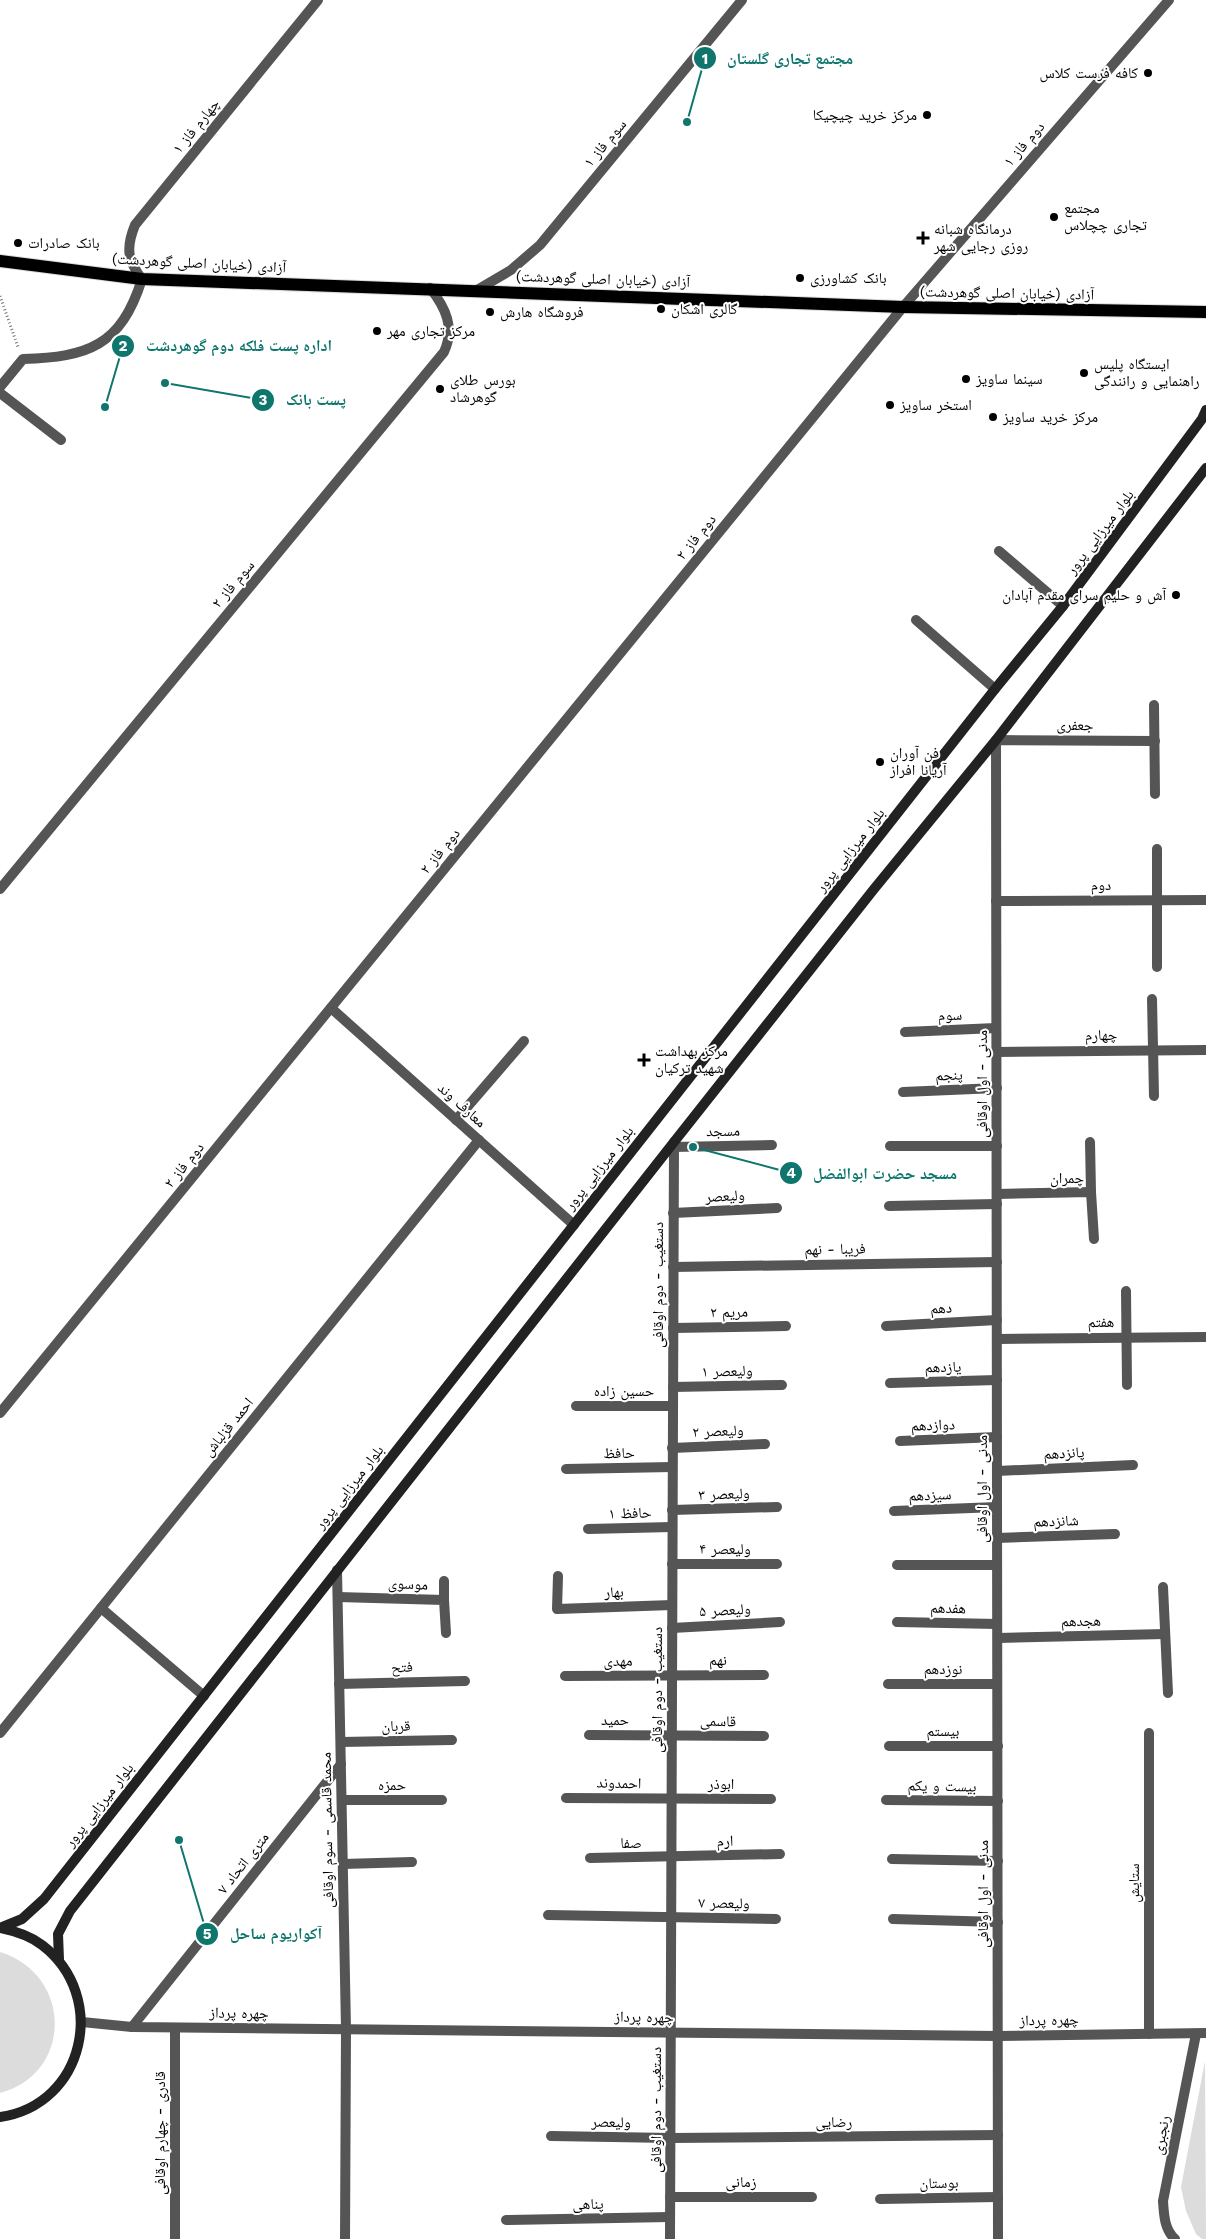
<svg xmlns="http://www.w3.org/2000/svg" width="1206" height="2239" viewBox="0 0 1206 2239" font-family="'Work Sans','Noto Naskh Arabic',sans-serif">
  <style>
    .green { fill: #dcdcdc }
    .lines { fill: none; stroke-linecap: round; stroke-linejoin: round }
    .primary-casing { stroke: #dbdbdb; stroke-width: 14 }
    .path { stroke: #777; stroke-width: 3; stroke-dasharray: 1 2.5; stroke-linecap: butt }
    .service { stroke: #555; stroke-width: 10 }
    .minor { stroke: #555; stroke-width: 10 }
    .tertiary { stroke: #555; stroke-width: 10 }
    .secondary { stroke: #222; stroke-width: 10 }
    .primary { stroke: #000; stroke-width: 12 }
    .poi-dot { fill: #000; stroke: #fff; stroke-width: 2 }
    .labels { text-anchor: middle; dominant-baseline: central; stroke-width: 4; stroke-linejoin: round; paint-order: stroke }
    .poi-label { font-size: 15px; fill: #000; stroke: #fff; text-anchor: start }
    .street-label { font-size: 15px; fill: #000; stroke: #fff }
    .leader { fill: none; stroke: #0f766e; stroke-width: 2 }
    .callout-dot { fill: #0f766e; stroke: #fff; stroke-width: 2 }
    .mark-label { font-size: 15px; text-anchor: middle; font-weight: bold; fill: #fff }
    .callout-label { font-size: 16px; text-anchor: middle; font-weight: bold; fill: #0f766e; stroke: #fff; stroke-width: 4; stroke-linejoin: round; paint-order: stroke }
  </style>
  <rect width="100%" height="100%" fill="#fff"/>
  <g class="green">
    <path d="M0 1952C72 1974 74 2073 0 2093Z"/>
    <path d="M1205 2061 1206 2239H1202L1196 2234 1186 2211 1181 2187Z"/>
  </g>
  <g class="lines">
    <g class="primary-casing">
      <path id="primary" d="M0 261 142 279 903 307 1206 312"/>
    </g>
    <path class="path" d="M0 296 18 347"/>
    <path class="service" d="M0 393 61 440"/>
    <g class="minor">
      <path d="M477 290 511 270 540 245 742 0"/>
      <path d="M0 387 23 359C88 357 121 346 142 279 127 260 126 247 135 225L318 0"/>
      <path d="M999 551 1063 606"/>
      <path d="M916 620 995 689"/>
      <path d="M1154 705 1155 794"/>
      <path d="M1157 849V967"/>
      <path d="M0 889 444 352C455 328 446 308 430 288"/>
      <path d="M996 901 1206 900"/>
      <path d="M1152 999 1154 1096"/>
      <path d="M331 1008 574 1225"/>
      <path d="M905 1032 996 1028"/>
      <path d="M996 1052 1206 1050"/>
      <path d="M903 1092 997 1088"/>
      <path d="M456 1120 524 1041"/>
      <path d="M1090 1142 1091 1192"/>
      <path d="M890 1146H997"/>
      <path d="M673 1147 772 1145"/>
      <path d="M997 1194 1091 1192 1094 1239"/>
      <path d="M889 1206 997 1204"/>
      <path d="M673 1213 777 1208"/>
      <path d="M673 1267 997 1262"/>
      <path d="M1126 1291 1127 1385"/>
      <path d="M886 1326 997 1320"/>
      <path d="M673 1328 786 1326"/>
      <path d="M997 1339 1206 1337"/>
      <path d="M890 1383 997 1380"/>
      <path d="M673 1387 782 1385"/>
      <path d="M576 1406H673"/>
      <path d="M0 1413 903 307 1169 0"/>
      <path d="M900 1441 997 1437"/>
      <path d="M672 1448 765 1444"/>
      <path d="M566 1469 672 1467"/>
      <path d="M997 1471 1133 1465"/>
      <path d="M672 1510 777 1507"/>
      <path d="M894 1511 997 1507"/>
      <path d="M588 1529 672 1527"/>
      <path d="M997 1538 1115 1534"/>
      <path d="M672 1564H777"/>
      <path d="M897 1565H997"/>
      <path d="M337 1570 346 2029 345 2239"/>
      <path d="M558 1576 557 1609 672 1605"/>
      <path d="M1163 1587 1168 1693"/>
      <path d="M338 1597 444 1600 446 1633"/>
      <path d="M444 1600V1581"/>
      <path d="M101 1608 204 1696"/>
      <path d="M897 1622 997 1624"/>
      <path d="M672 1628 780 1622"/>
      <path d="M998 1638 1165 1634"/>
      <path d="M565 1676 764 1675"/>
      <path d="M339 1684 465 1681"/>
      <path d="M888 1684H997"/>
      <path d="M0 1733 479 1140"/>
      <path d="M589 1735 764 1736"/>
      <path d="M341 1742 452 1740"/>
      <path d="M889 1746H998"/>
      <path d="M566 1798 771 1799"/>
      <path d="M342 1800H442"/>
      <path d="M886 1800 998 1801"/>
      <path d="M590 1858 780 1854"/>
      <path d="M892 1859 998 1861"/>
      <path d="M343 1864 412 1862"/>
      <path d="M548 1915 776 1919"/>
      <path d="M893 1919 998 1922"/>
      <path d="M132 2027 341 1764"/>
      <path d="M175 2028V2239"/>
      <path d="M1149 2034V1733"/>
      <path d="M551 2136 671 2138 998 2135"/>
      <path d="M670 2197H812"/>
      <path d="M880 2199 998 2197"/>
      <path d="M506 2220 670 2217"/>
      <path d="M670 2239 674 1142"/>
      <path d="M998 2239 996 740 1155 741"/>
      <path d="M1175 2239C1164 2229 1164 2214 1163 2201L1196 2034"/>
    </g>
    <path class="tertiary" d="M82 2022 132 2027 998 2036 1206 2033"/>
    <g class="secondary">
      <path d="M0 1928 22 1919 44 1899 995 689 1063 606 1202 419 1206 410"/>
      <path d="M0 1928C15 1931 30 1936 42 1945 109 1996 85 2105 0 2117"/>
      <path d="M59 1960 58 1934 70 1911 674 1142 874 889 996 740 1206 468"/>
    </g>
    <use href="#primary" class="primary"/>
  </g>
  <g class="poi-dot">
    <circle cx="1148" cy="73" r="5"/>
    <circle cx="927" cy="115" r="5"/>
    <circle cx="1054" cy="217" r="5"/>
    <path d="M920.5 230.5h5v5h5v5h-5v5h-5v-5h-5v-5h5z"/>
    <circle cx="18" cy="243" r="5"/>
    <circle cx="800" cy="278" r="5"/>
    <circle cx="661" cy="309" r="5"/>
    <circle cx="490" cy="312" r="5"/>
    <circle cx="377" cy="331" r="5"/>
    <circle cx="1084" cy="373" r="5"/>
    <circle cx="966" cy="379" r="5"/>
    <circle cx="440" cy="389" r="5"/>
    <circle cx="890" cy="405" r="5"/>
    <circle cx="993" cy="417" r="5"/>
    <circle cx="1176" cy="595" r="5"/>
    <circle cx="880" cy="762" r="5"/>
    <path d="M641.5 1052.5h5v5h5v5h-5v5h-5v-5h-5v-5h5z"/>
  </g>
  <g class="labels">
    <g class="poi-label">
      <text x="1138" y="73" text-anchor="end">کافه فرست کلاس</text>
      <text x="917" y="115" text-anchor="end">مرکز خرید چیچیکا</text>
      <text x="1064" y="208">مجتمع<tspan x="1064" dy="17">تجاری چچلاس</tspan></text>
      <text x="934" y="229">درمانگاه شبانه<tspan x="934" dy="17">روزی رجایی شهر</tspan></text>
      <text x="28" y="243">بانک صادرات</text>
      <text x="810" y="278">بانک کشاورزی</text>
      <text x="671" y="309">گالری اشکان</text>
      <text x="500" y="312">فروشگاه هارش</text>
      <text x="387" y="331">مرکز تجاری مهر</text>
      <text x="1094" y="364">ایستگاه پلیس<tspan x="1094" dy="17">راهنمایی و رانندگی</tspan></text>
      <text x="976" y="379">سینما ساویز</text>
      <text x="450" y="380">بورس طلای<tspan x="450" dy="17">گوهرشاد</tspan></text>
      <text x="900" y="405">استخر ساویز</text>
      <text x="1003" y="417">مرکز خرید ساویز</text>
      <text x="1166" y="595" text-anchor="end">آش و حلیم سرای مقدم آبادان</text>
      <text x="890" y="753">فن آوران<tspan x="890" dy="17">آریانا افراز</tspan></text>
      <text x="655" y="1051">مرکز بهداشت<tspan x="655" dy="17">شهید ترکیان</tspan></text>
    </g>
    <g class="street-label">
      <text transform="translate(196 126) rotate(-51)">چهارم فاز ۱</text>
      <text transform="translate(605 143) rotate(-50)">سوم فاز ۱</text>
      <text transform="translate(1024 144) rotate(-49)">دوم فاز ۱</text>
      <text transform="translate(199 263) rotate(3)">آزادی (خیابان اصلی گوهردشت)</text>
      <text transform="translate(603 279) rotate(2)">آزادی (خیابان اصلی گوهردشت)</text>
      <text transform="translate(1007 293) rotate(1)">آزادی (خیابان اصلی گوهردشت)</text>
      <text transform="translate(1100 532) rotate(-53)">بلوار میرزایی پرور</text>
      <text transform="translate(696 537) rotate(-51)">دوم فاز ۲</text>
      <text transform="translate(233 584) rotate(-50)">سوم فاز ۲</text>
      <text transform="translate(1075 725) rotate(1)">جعفری</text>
      <text transform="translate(850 850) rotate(-52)">بلوار میرزایی پرور</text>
      <text transform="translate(440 851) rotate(-51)">دوم فاز ۲</text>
      <text x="1101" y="885">دوم</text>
      <text transform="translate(950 1015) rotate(-2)">سوم</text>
      <text transform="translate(1101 1035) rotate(-1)">چهارم</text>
      <text transform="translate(949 1075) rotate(-2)">پنجم</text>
      <text transform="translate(982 1084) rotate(-90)">مدنی - اول اوقافی</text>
      <text transform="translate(462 1105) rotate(42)">معارف وند</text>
      <text transform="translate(723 1131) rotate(-1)">مسجد</text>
      <text transform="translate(184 1165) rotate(-51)">دوم فاز ۲</text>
      <text transform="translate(599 1168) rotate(-52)">بلوار میرزایی پرور</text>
      <text x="1067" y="1178">چمران</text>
      <text transform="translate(725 1196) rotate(-3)">ولیعصر</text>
      <text transform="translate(835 1249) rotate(-1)">فریبا - نهم</text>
      <text transform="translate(658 1285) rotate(-90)">دستغیب - دوم اوقافی</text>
      <text transform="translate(941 1308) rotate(-3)">دهم</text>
      <text transform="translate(729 1312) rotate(-1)">مریم ۲</text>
      <text transform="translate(1101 1322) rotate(-1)">هفتم</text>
      <text transform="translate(943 1367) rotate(-1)">یازدهم</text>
      <text transform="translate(727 1371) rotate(-1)">ولیعصر ۱</text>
      <text x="624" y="1391">حسین زاده</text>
      <text transform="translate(933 1425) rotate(-2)">دوازدهم</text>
      <text transform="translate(228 1427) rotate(-51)">احمد قزلباش</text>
      <text transform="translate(718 1431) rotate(-2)">ولیعصر ۲</text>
      <text transform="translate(619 1453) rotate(-1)">حافظ</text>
      <text transform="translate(1064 1453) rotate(-3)">پانزدهم</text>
      <text transform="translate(349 1487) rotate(-52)">بلوار میرزایی پرور</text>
      <text transform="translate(982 1489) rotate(-90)">مدنی - اول اوقافی</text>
      <text transform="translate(724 1494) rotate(-2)">ولیعصر ۳</text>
      <text transform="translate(930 1495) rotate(-2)">سیزدهم</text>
      <text transform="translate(630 1513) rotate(-1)">حافظ ۱</text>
      <text transform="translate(1056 1521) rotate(-2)">شانزدهم</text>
      <text x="725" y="1549">ولیعصر ۴</text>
      <text transform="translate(408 1584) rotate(2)">موسوی</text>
      <text transform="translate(614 1592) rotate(-2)">بهار</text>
      <text transform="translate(948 1608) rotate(1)">هفدهم</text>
      <text transform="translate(725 1610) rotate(-3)">ولیعصر ۵</text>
      <text transform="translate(1081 1621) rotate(-1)">هجدهم</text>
      <text x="718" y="1660">نهم</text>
      <text transform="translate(618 1661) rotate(-1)">مهدی</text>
      <text transform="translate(402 1667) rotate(-2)">فتح</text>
      <text x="943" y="1669">نوزدهم</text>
      <text transform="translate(657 1690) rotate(-90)">دستغیب - دوم اوقافی</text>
      <text x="615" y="1720">حمید</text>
      <text transform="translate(718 1721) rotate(1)">قاسمی</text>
      <text transform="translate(396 1726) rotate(-1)">قربان</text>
      <text x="943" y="1731">بیستم</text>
      <text transform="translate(619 1783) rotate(1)">احمدوند</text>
      <text x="721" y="1784">ابوذر</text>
      <text x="392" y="1785">حمزه</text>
      <text transform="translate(942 1786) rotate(1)">بیست و یکم</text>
      <text transform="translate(99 1805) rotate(-52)">بلوار میرزایی پرور</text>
      <text transform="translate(327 1830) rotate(-91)">محمد قاسمی - سوم اوقافی</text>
      <text transform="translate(725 1841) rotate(-2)">ارم</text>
      <text x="631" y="1843">صفا</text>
      <text transform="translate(243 1863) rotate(-52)">۷ متری اتحاد</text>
      <text transform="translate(1134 1883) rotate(-90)">ستایش</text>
      <text transform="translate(983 1894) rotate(-90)">مدنی - اول اوقافی</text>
      <text transform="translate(724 1903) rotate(1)">ولیعصر ۷</text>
      <text transform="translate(239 2013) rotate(1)">چهره پرداز</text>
      <text transform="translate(644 2017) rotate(1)">چهره پرداز</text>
      <text transform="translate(1049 2020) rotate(-1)">چهره پرداز</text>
      <text transform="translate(656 2110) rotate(-90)">دستغیب - دوم اوقافی</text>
      <text transform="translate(611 2122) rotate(1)">ولیعصر</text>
      <text x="834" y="2122">رضایی</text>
      <text transform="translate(160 2133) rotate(-90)">قادری - چهارم اوقافی</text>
      <text transform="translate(1161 2135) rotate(-79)">رنجبری</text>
      <text x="741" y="2182">زمانی</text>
      <text transform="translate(939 2183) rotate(-1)">بوستان</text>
      <text transform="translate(588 2204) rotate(-1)">پناهی</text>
    </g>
  </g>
  <path class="leader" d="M687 122L705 58M105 407L123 346M165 383L263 400M693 1147L791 1173M179 1840L207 1934"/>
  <g class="callout-dot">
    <circle cx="687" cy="122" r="5"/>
    <circle cx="105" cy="407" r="5"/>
    <circle cx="165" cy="383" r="5"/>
    <circle cx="693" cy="1147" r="5"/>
    <circle cx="179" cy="1840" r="5"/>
    <circle cx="705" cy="58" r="12"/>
    <circle cx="123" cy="346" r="12"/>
    <circle cx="263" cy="400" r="12"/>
    <circle cx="791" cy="1173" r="12"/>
    <circle cx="207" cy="1934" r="12"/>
  </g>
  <g class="mark-label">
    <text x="705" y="64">1</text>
    <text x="123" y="351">2</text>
    <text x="263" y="405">3</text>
    <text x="791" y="1178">4</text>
    <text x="207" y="1939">5</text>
  </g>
  <g class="callout-label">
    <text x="790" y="64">مجتمع تجاری گلستان</text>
    <text x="239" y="351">اداره پست فلکه دوم گوهردشت</text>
    <text x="316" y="405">پست بانک</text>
    <text x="885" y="1179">مسجد حضرت ابوالفضل</text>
    <text x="276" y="1939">آکواریوم ساحل</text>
  </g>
</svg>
